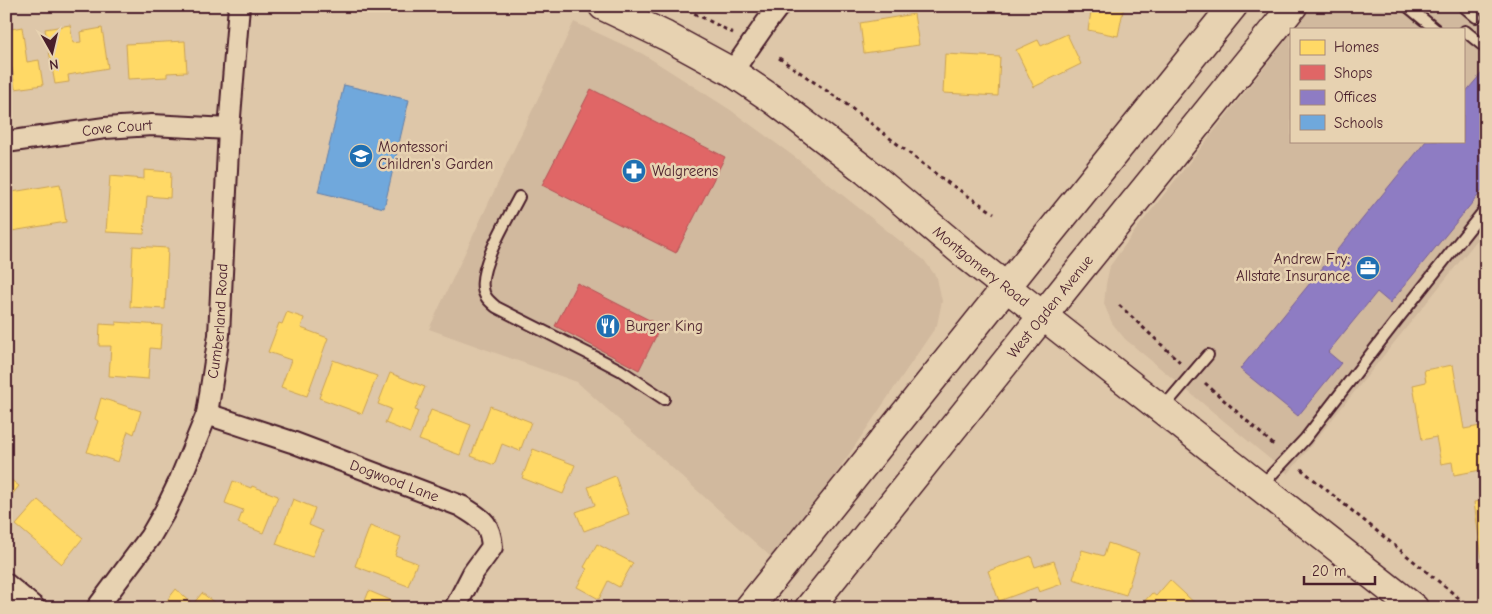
<svg xmlns="http://www.w3.org/2000/svg" width="1492" height="614" viewBox="0 0 1492 614" font-family="'Comic Neue',sans-serif">
  <style>
    .built { fill: #d1b99e }
    .homes { fill: #ffd966; stroke: #c9a154 }
    .shops { fill: #e06666; stroke: #b35154 }
    .offices { fill: #8e7cc3; stroke: #7a6095 }
    .schools { fill: #6fa8dc; stroke: #647fa7 }
    .lines { fill: none; stroke-linecap: round; stroke-linejoin: round }
    .lane-casing { stroke: #4a1f2b; stroke-width: 14 }
    .street-casing { stroke: #4a1f2b; stroke-width: 24 }
    .secondary-casing { stroke: #4a1f2b; stroke-width: 31 }
    .primary-casing { stroke: #4a1f2b; stroke-width: 31 }
    .path { stroke: #4a1f2b; stroke-width: 3; stroke-dasharray: 4 4; stroke-linecap: butt }
    .lane { stroke: #e7d2b1; stroke-width: 10 }
    .street { stroke: #e7d2b1; stroke-width: 20 }
    .secondary { stroke: #e7d2b1; stroke-width: 28 }
    .primary { stroke: #e7d2b1; stroke-width: 28 }
    .labels { text-anchor: middle; dominant-baseline: central; stroke-width: 5; stroke-linejoin: round; paint-order: stroke }
    .street-label { font-size: 15px; fill: #4a1f2b; stroke: #e7d2b1 }
    .poi-label { font-size: 15px; fill: #4a1f2b; stroke: #e7d2b1; text-anchor: start }
  </style>
  <rect width="100%" height="100%" fill="#dec7a9"/>
  <filter id="ink" filterUnits="userSpaceOnUse"><feTurbulence type="fractalNoise" baseFrequency=".02" numOctaves="2"/><feDisplacementMap in="SourceGraphic" scale="10" xChannelSelector="R" yChannelSelector="G"/><feConvolveMatrix kernelMatrix="1 2 1 2 8 2 1 2 1" color-interpolation-filters="sRGB"/></filter>
  <g filter="url(#ink)">
    <g class="built">
      <path d="M1313 6H1486V229L1288 474 1125 339 1112 323 1104 304 1106 284 1110 266 1135 231 1291 34V141H1463V29H1295Z"/>
      <path d="M574 22 643 54 729 109 796 158 924 260 937 278 942 301 937 325 833 478 771 557 577 382 429 329Z"/>
    </g>
    <g class="homes">
      <path d="M1092 6H1124L1118 36 1088 30Z"/>
      <path d="M914 14 919 45 864 53 860 23Z"/>
      <path d="M70 25 73 43 81 42 80 32 102 28 108 68 68 75 69 82 55 84 45 29Z"/>
      <path d="M22 27 27 62 39 60 43 85 15 89 12 68 6 69V30Z"/>
      <path d="M1067 34 1081 64 1034 87 1016 50 1038 40 1041 46Z"/>
      <path d="M185 41 187 72 167 73V77L128 79 126 44Z"/>
      <path d="M945 54 1000 57 998 96 943 93Z"/>
      <path d="M144 170 171 172 170 198 147 196 144 234 106 232 110 176 144 179Z"/>
      <path d="M60 184 66 222 6 232V193Z"/>
      <path d="M133 246 168 248 165 309 130 307Z"/>
      <path d="M287 312 304 318 301 328 328 338 307 396 281 387 291 360 268 352 279 323 282 324Z"/>
      <path d="M116 322 162 325 160 349 150 348 148 379 109 376 111 346H99L100 324 116 325Z"/>
      <path d="M333 360 377 376 362 414 319 398Z"/>
      <path d="M1453 365 1464 429 1486 425V469L1454 475 1452 462 1441 464 1436 437 1422 440 1413 385 1426 382 1424 370Z"/>
      <path d="M390 373 425 387 415 410 418 411 410 433 385 423 391 409 378 404Z"/>
      <path d="M101 398 141 411 134 434 128 431 118 462 87 452 98 421 95 419Z"/>
      <path d="M490 406 531 422 520 451 502 444 494 465 471 456Z"/>
      <path d="M431 410 471 425 460 455 419 440Z"/>
      <path d="M533 449 575 465 563 494 522 478Z"/>
      <path d="M6 476 19 486 6 502Z"/>
      <path d="M615 476 629 514 584 531 576 512 595 505 588 487Z"/>
      <path d="M233 481 251 488 252 486 278 496 263 533 238 523 243 510 225 503Z"/>
      <path d="M293 499 315 508 309 525 323 531 312 557 276 544Z"/>
      <path d="M38 500 83 538 62 564 16 525Z"/>
      <path d="M1486 500V558L1482 559 1474 502Z"/>
      <path d="M370 526 401 537 395 555 417 563 408 586 355 566Z"/>
      <path d="M1108 543 1139 553 1126 595 1073 579 1082 550 1104 556Z"/>
      <path d="M597 544 633 563 619 587 608 581 599 599 577 587 587 569 584 567Z"/>
      <path d="M1031 556 1035 567 1054 561 1062 584 1039 592 1037 587 999 601 988 571Z"/>
      <path d="M1170 580 1200 608H1138L1152 593 1156 596Z"/>
      <path d="M176 589 193 604 202 593 216 604 213 608H161Z"/>
      <path d="M369 591 400 604 398 608H362Z"/>
      <path d="M980 600 985 608H970Z"/>
    </g>
    <g class="shops">
      <path d="M591 89 725 157 676 253 542 185Z"/>
      <path d="M577 283 661 326 639 370 555 326Z"/>
    </g>
    <path class="offices" d="M1486 68V186L1390 303 1377 292 1328 352 1341 363 1298 416 1240 369 1426 141H1463V95Z"/>
    <path class="schools" d="M344 85 409 100 384 208 318 192Z"/>
    <g class="lines">
      <g class="lane-casing">
        <g id="lane">
          <path d="M1407 6 1435 29"/>
          <path d="M1463 6 1476 17"/>
          <path d="M1465 31 1486 48"/>
          <path d="M519 197C508 218 479 266 483 288 484 297 489 301 496 307L599 359 620 370 664 399"/>
          <path d="M1162 409 1208 355"/>
          <path d="M1261 486 1305 439 1397 320 1486 208"/>
        </g>
      </g>
      <g class="street-casing">
        <g id="street">
          <path d="M732 72 766 23 779 6"/>
          <path id="s1" d="M6 142 105 128 152 125 229 129"/>
          <path id="s2" d="M207 414 292 442 461 506C481 519 490 521 492 547L473 573 455 608"/>
          <path d="M6 584 35 608"/>
          <path id="s3" d="M97 608 150 537 165 511 179 482 207 414 219 335 229 129 239 6"/>
        </g>
      </g>
      <g class="secondary-casing">
        <g id="secondary">
          <path id="s4" d="M603 6 666 36 732 72 775 101 866 171 967 256 1414 608"/>
        </g>
      </g>
      <g class="primary-casing">
        <g id="primary">
          <path d="M749 608 1048 235 1233 6"/>
          <path id="s5" d="M809 608 1077 273 1293 6"/>
        </g>
      </g>
      <g class="path">
        <path d="M680 6 733 33"/>
        <path d="M779 58 846 104 941 178 994 213"/>
        <path d="M1119 305 1180 362"/>
        <path d="M1205 383 1276 447"/>
        <path d="M1301 469 1471 608"/>
      </g>
      <use href="#lane" class="lane"/>
      <use href="#street" class="street"/>
      <use href="#secondary" class="secondary"/>
      <use href="#primary" class="primary"/>
    </g>
  </g>
  <defs>
    <g id="school-disc" transform="scale(1.25)"><circle r="9.5" fill="#1f6fb2" stroke="#e7d2b1"/><path d="M0-5L7-2L0 1L-7-2ZM-4 1L0 2.5L4 1V4Q0 6-4 4Z" fill="#fff"/></g>
    <g id="pharmacy-disc" transform="scale(1.25)"><circle r="9.5" fill="#1f6fb2" stroke="#e7d2b1"/><path d="M-2-6h4v4h4v4h-4v4h-4v-4h-4v-4h4Z" fill="#fff"/></g>
    <g id="office-disc" transform="scale(1.25)"><circle r="9.5" fill="#1f6fb2" stroke="#e7d2b1"/><path d="M-6-3h4V-5.5h4V-3h4V5H-6ZM-1-4.5V-3h2v-1.5ZM-6 0V1H6V0Z" fill="#fff"/></g>
    <g id="restaurant-disc" transform="scale(1.25)"><circle r="9.5" fill="#1f6fb2" stroke="#e7d2b1"/><path d="M-5-6h1v4h1v-4h1v4h1v-4h1v5L-1.5 .5V6h-2V.5L-5-1ZM5-6V6H3V1.5H1.5Q1.5-4 5-6Z" fill="#fff"/></g>
  </defs>
  <g fill-rule="evenodd">
    <use href="#school-disc" x="361" y="156"/>
    <use href="#pharmacy-disc" x="634" y="171"/>
    <use href="#office-disc" x="1368" y="268"/>
    <use href="#restaurant-disc" x="608" y="326"/>
  </g>
  <g class="labels">
    <g class="street-label">
      <text stroke="none"><textPath href="#s1" startOffset="112">Cove Court</textPath></text>
      <text stroke="none"><textPath href="#s4" startOffset="461">Montgomery Road</textPath></text>
      <text stroke="none"><textPath href="#s5" startOffset="386">West Ogden Avenue</textPath></text>
      <text stroke="none"><textPath href="#s3" startOffset="318">Cumberland Road</textPath></text>
      <text stroke="none"><textPath href="#s2" startOffset="199">Dogwood Lane</textPath></text>
    </g>
    <g class="poi-label">
      <text x="378" y="147">Montessori<tspan x="378" dy="17">Children's Garden</tspan></text>
      <text x="652" y="171">Walgreens</text>
      <text x="1350" y="259" text-anchor="end">Andrew Fry:<tspan x="1350" dy="17">Allstate Insurance</tspan></text>
      <text x="626" y="326">Burger King</text>
    </g>
  </g>
  <rect width="1492" height="614" fill="none" stroke="#e7d2b1" stroke-width="25"/>
  <rect x="12" y="12" width="1467" height="589" fill="none" stroke="#4a1f2b" stroke-width="2" filter="url(#ink)"/>
  <rect x="1290" y="28" width="175" height="115" fill="#e7d2b1" stroke="#a88a7b"/>
  <rect x="1300" y="40" width="25" height="15" fill="#ffd966" stroke="#a88a7b"/>
  <text x="1334" y="52" font-size="15" fill="#4a1f2b">Homes</text>
  <rect x="1300" y="65" width="25" height="15" fill="#e06666" stroke="#a88a7b"/>
  <text x="1334" y="78" font-size="15" fill="#4a1f2b">Shops</text>
  <rect x="1300" y="90" width="25" height="15" fill="#8e7cc3" stroke="#a88a7b"/>
  <text x="1334" y="102" font-size="15" fill="#4a1f2b">Offices</text>
  <rect x="1300" y="115" width="25" height="15" fill="#6fa8dc" stroke="#a88a7b"/>
  <text x="1334" y="128" font-size="15" fill="#4a1f2b">Schools</text>
  <g transform="translate(52 52) rotate(172)" stroke="#e7d2b1" stroke-width="4" paint-order="stroke">
  <path d="M0-4L9 19L0 12L-9 19Z" fill="#4a1f2b"/>
  <text y="-8" font-size="14" font-weight="bold" text-anchor="middle" fill="#4a1f2b">N</text>
  </g>
  <path d="M1304 576v8h71v-8" fill="none" stroke="#4a1f2b" stroke-width="2.5"/>
  <text x="1312" y="576" font-size="15" fill="#4a1f2b" stroke="#e7d2b1" stroke-width="4" paint-order="stroke">20 m</text>
</svg>
